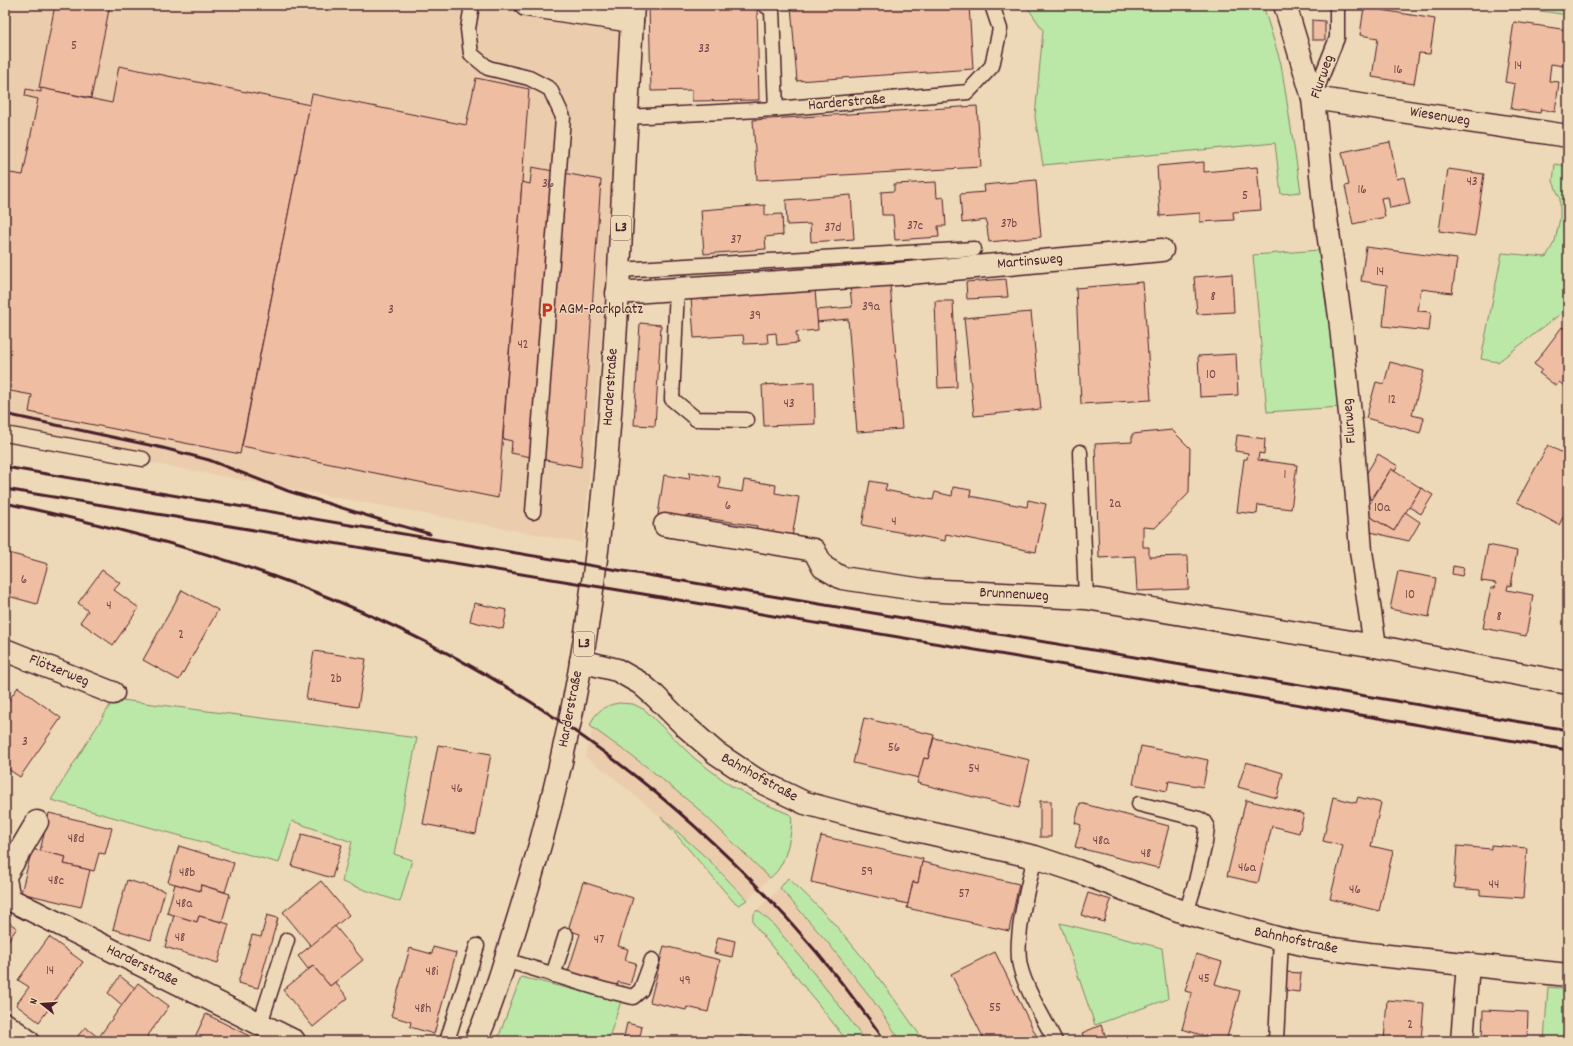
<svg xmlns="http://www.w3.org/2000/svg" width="1573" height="1046" viewBox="0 0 1573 1046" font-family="Dekko,sans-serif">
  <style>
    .built { fill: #ebcdad }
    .green { fill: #bbe8a6; stroke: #828468 }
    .building { fill: #efbda1; stroke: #4a1f2b }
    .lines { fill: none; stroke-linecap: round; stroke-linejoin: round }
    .lane-casing { stroke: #4a1f2b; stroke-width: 17 }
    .street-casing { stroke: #4a1f2b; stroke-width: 25 }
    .primary-casing { stroke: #4a1f2b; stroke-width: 25 }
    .lane { stroke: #edd9b7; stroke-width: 14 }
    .street { stroke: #edd9b7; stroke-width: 22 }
    .primary { stroke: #edd9b7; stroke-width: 22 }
    .rail { stroke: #4a1f2b; stroke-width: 3 }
    .labels { text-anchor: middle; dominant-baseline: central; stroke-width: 3; stroke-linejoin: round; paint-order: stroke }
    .number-label { font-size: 13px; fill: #734648 }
    .shield { fill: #edd9b7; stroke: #7b5755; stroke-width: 1 }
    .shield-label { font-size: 14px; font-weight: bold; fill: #4a1f2b }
    .street-label { font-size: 15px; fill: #4a1f2b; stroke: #edd9b7 }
    .poi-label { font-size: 15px; fill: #4a1f2b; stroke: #edd9b7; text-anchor: start }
  </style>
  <rect width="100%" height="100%" fill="#edd9b7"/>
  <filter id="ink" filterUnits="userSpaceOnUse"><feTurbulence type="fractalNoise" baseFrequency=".025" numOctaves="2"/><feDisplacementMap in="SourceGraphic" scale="8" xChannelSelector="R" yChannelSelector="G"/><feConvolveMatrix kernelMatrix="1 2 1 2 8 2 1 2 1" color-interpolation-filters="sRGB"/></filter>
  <g filter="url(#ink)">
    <g class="built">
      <path d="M5 5H537L631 19 583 543 5 436Z"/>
      <path d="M593 728 647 767 696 807 770 878 747 900 727 877 685 838 608 773 585 757Z"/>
      <path d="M780 888 829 944 872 999 901 1041H865L842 1009 800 956 771 922 757 910Z"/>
    </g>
    <g class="green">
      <path d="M1026 5H1263L1281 64 1301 192 1281 194 1275 143 1043 165 1035 117 1043 30Z"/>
      <path d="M1501 5H1568V15Z"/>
      <path d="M1555 164 1568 166V308L1498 362 1481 359 1502 253 1546 257 1555 241 1560 218V199L1553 181Z"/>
      <path d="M1320 250 1341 407 1267 412 1253 255Z"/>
      <path d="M114 699 417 738 394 854 412 860 400 902 342 882 352 842 292 821 279 863 51 800Z"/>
      <path d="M619 703 633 704 645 710 694 758 730 785 763 803 791 815C794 825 787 853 782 863 779 869 775 874 770 878L696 807 647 767 590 726C594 712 605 705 619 703Z"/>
      <path d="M661 817 709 860 747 900 739 905 733 901Z"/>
      <path d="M788 878C843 927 882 981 924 1041H901L872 999 829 944 780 888Z"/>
      <path d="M757 910 771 922 800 956 842 1009 865 1041H847L819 1005 756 927C751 921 752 916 757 910Z"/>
      <path d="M1060 923 1162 948 1168 999 1095 1025Z"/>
      <path d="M521 977 621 1001 608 1041H497Z"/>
      <path d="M1548 987 1568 989V1041H1544Z"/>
      <path d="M740 1035 765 1041H739Z"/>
    </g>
    <g class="building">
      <path d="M55 5H110L91 98 39 88Z"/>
      <path d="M649 5H720V8L757 7 759 100 692 101V90L651 91Z"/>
      <path d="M791 5H969L973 69 797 81Z"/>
      <path d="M1364 7 1435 19 1430 54 1419 53 1414 84 1372 77 1378 38 1360 35Z"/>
      <path d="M1312 20 1325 21V40H1312Z"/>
      <path d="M1514 22 1568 30 1563 66 1551 64 1549 81 1559 82 1555 112 1541 109 1540 113 1511 109 1515 84 1505 82Z"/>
      <path d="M119 66 310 105 240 454 29 412 32 395 5 390V199L10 173 23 175 38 99 25 96 26 89 41 92V88L112 103Z"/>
      <path d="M476 78 529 89 498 498 242 446 312 94 466 125Z"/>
      <path d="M977 106 981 167 757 180 753 120Z"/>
      <path d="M1390 142 1397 179 1404 177 1410 204 1390 208 1388 197 1381 198 1385 217 1353 224 1345 186 1349 185 1342 152Z"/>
      <path d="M1204 162V172L1257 167 1261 210 1233 212 1234 220 1200 222V213L1160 216 1157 166Z"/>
      <path d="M532 167 601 180 581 467 511 453 512 441 503 439 522 182 530 184Z"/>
      <path d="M1448 169 1484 174 1475 236 1439 231Z"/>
      <path d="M1036 180 1041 237 989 242 986 220 962 223 960 194 985 192 984 185Z"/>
      <path d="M936 182 937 198 944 197 946 226H938L939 237 895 240 893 215H882L881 192 894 191V184Z"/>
      <path d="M851 195 854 239 811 242 810 224 787 225 786 200Z"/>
      <path d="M765 205V215L782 214 783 235 765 237 766 249 704 254 701 210Z"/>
      <path d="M1366 247 1457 259 1452 293 1421 289 1418 311 1431 312 1429 331 1383 326 1387 285 1361 281Z"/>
      <path d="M1232 274 1234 312 1197 314 1194 277Z"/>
      <path d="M1006 279 1008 297 967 299 966 282Z"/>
      <path d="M1143 282 1151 400 1081 404 1076 288Z"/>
      <path d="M890 284 902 429 857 432 848 319 817 322 816 310 852 307 850 287Z"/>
      <path d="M815 289 818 330 796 332 798 343 777 345 776 333 767 334 768 343 744 344 743 335 694 338 691 297Z"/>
      <path d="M935 301H953L957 387 938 388Z"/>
      <path d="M1031 312 1041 409 974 416 964 318Z"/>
      <path d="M640 323 661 325 655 426 634 425Z"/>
      <path d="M1562 327 1568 331V389L1559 382 1556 386 1539 373 1542 370 1534 364Z"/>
      <path d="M1236 354 1238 395 1200 397 1198 356Z"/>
      <path d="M1390 362 1424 371 1412 415 1424 418 1420 433 1366 418 1376 382 1384 384Z"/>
      <path d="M814 382 815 424 764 426 762 385Z"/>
      <path d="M1172 430 1190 448 1189 493 1155 528 1143 527V547H1149V557L1188 556 1189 589 1137 591 1135 556 1099 558 1095 444 1132 442V434Z"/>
      <path d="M1237 435 1265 439 1264 454 1259 453 1258 460 1297 465 1291 509 1258 505 1257 514 1237 512 1244 459H1247L1248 453 1235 451Z"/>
      <path d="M1548 445 1568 456V508L1559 525 1517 502Z"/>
      <path d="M1378 454 1398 466 1395 471 1391 469 1371 500 1362 481Z"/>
      <path d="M1391 469 1421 488 1394 531 1364 513Z"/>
      <path d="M690 472 720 477 719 488 742 492 744 480 776 485 775 493 799 497 792 537 756 531 757 526 686 515 685 519 658 515 664 475 689 479Z"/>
      <path d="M870 481 887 484 885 490 933 500 935 492 952 496 953 487 971 490 970 496 1027 507 1028 500 1046 504 1036 552 946 534 945 541 862 525Z"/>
      <path d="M1421 488 1433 495 1421 514 1409 507Z"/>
      <path d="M1405 512 1420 522 1409 541 1366 531 1369 516 1394 531Z"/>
      <path d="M1488 545 1517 551 1511 586 1508 585 1507 590 1533 595 1526 636 1483 628 1491 588H1495L1496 583 1481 581Z"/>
      <path d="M9 553 48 564 37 604 8 596 5 608V560H7Z"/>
      <path d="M1453 566 1464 568 1462 576 1452 574Z"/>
      <path d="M102 570 120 583 114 590 139 608 113 645 80 622 88 611 78 603Z"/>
      <path d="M1398 571 1436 578 1429 617 1390 609Z"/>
      <path d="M182 590 218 610 179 680 143 660Z"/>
      <path d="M474 603 507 610 503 629 470 621Z"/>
      <path d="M314 651 366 659 358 707 306 699Z"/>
      <path d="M18 687 61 718 20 777 5 767V706Z"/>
      <path d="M864 718 934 735 928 759 924 758 919 778 853 763Z"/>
      <path d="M934 738 1030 760 1019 808 917 783 924 758 928 759Z"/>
      <path d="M438 745 491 754 476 834 423 824Z"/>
      <path d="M1141 746 1208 760 1203 787 1169 781 1167 791 1133 784Z"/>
      <path d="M1246 762 1283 773 1277 798 1238 787Z"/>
      <path d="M1333 797 1356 803 1358 797 1381 803 1371 846 1393 851 1379 911 1330 899 1343 846 1323 841Z"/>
      <path d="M1246 800 1304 814 1299 833 1272 826 1258 883 1227 876Z"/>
      <rect x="1040" y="801" width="11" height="36"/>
      <path d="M1080 803 1169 826 1158 868 1075 847 1081 825 1075 823Z"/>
      <path d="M49 813 112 828 105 854 99 853 94 871 64 864 66 857 40 851Z"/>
      <path d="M302 834 342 845 332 878 292 866Z"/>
      <path d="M821 836 923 859 918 883 913 882 908 904 811 882Z"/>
      <path d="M1491 845 1527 848 1523 898 1480 895V890L1454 888 1457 846 1491 849Z"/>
      <path d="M179 846 234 863 225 892 201 885 200 891 168 882Z"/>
      <path d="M32 849 66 857 64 864 90 870 81 907 21 893Z"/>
      <path d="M922 862 1019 884 1009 931 907 908 913 882 918 883Z"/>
      <path d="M127 880 165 891 151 940 113 929Z"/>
      <path d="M321 881 349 915 311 946 283 912Z"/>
      <path d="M583 882 633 898 618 946 628 949 625 960 636 963 630 985 618 982 617 987 568 972 580 934 568 930Z"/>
      <path d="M175 884 200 891 201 885 230 894 222 922 199 916 197 922 167 913Z"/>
      <path d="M1088 893 1111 900 1104 922 1081 915Z"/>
      <path d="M174 915 197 922 199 916 229 924 218 963 165 947Z"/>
      <path d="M267 915 278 918 258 988 238 983 252 935 261 937Z"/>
      <path d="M5 920 17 928 5 945Z"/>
      <path d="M335 926 363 960 330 986 313 966 308 969 298 956Z"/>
      <path d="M49 937 83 962 39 1022 16 1005 29 987 18 980Z"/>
      <path d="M718 937 735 941 732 957 714 953Z"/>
      <path d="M664 946 720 960 708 1012 687 1007 686 1010 650 1002Z"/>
      <path d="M433 947 456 953 434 1034 410 1027 411 1022 391 1016 410 948 432 954Z"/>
      <path d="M995 952 1039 1041H985L951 974Z"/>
      <path d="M1196 954 1222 962 1215 984 1240 991 1226 1041H1221L1182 1029 1192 993 1185 991Z"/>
      <path d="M313 966 330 986 335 982 348 998 313 1027 283 990Z"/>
      <path d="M1285 972 1301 973 1299 992 1284 990Z"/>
      <path d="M120 976 135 988 122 1005 108 993Z"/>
      <path d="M138 983 169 1006 144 1041H96Z"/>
      <path d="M1387 1000 1424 1003 1421 1041H1384Z"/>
      <path d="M1483 1010 1528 1012 1527 1041H1482Z"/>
      <path d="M206 1014 255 1039V1041H193Z"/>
      <path d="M627 1023 642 1027 639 1041H623Z"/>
      <path d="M1101 1025 1108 1041H1085L1082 1033Z"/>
      <path d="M85 1027 99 1038 96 1041H74Z"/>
    </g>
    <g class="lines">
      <g class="lane-casing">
        <g id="lane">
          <path d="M472 5 468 29 471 54 488 68 529 78 550 89 563 117 533 512"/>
          <path d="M765 5 772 10 776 109"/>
          <path d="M1313 98 1337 38V5"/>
          <path d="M627 117 776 109 968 92 992 66 1000 29 992 5"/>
          <path d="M619 270 974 249"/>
          <path d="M677 289 672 399 696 419 747 420"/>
          <path d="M5 434 143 459"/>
          <path d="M1080 452 1086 598"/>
          <path d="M1139 804 1199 819 1204 822 1207 827 1205 843 1196 881 1186 913"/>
          <path d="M1035 857C1028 886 1014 938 1020 966 1026 991 1044 1018 1055 1041"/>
          <path d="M505 960 601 989 633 997 641 990 652 960"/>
          <path d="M553 975 566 935"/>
          <path d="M260 1024 287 940"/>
          <path d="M447 1041 477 946"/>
          <path d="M1276 1041 1281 939"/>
        </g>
      </g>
      <g class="street-casing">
        <g id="street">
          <path d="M526 5 632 21"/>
          <path d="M1285 5 1313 98 1324 204 1340 317 1352 433 1361 551 1375 646 1475 666 1568 683"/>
          <path d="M1313 98 1568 136"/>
          <path d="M617 293 898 274 1162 250"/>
          <path d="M665 525 814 550 823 567 842 578 923 590 1086 598 1375 646"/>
          <path d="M5 650 113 693"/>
          <path d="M581 661 617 670 640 683 655 696 684 725 716 753 755 779 805 803 854 816 1035 857 1077 871 1186 913 1281 939 1311 946 1369 954 1568 975"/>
          <path d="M5 876 37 822"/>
          <path d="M5 879 9 899 294 1041"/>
          <path d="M5 1024 28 1041"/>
          <path d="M1462 1041 1468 964"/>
        </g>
      </g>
      <g class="primary-casing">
        <path id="primary" d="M476 1041C494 1001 506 957 519 916 554 805 580 690 594 575 618 386 621 195 633 5"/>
      </g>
      <use href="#lane" class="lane"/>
      <use href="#street" class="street"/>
      <use href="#primary" class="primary"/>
      <g class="rail">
        <path d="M5 414 163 448 209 460 288 491 384 521 430 534"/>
        <path d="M5 467 1568 730"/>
        <path d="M5 489 643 594 1568 750"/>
        <path d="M5 503C93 522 182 544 267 574 519 663 731 822 885 1041"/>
      </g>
    </g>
  </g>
  <defs>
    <g id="parking-bare" transform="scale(1.2)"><path d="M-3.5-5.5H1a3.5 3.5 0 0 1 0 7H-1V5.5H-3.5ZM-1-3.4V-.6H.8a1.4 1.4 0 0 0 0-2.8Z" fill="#c8321e" stroke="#edd9b7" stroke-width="2.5" paint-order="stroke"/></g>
  </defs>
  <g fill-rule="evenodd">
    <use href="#parking-bare" x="547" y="310"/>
  </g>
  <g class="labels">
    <g class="number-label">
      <text x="74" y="46">5</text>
      <text x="704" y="49">33</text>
      <text x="1518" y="66">14</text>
      <text x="1398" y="70">16</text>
      <text x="1472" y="182">43</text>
      <text x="548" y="184">36</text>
      <text x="1362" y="190">16</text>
      <text x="1245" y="196">5</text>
      <text x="1009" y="224">37b</text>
      <text x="915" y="226">37c</text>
      <text x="833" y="228">37d</text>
      <text x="736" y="240">37</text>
      <text x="1380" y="272">14</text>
      <text x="1213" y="297">8</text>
      <text x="871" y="307">39a</text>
      <text x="391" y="310">3</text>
      <text x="755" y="316">39</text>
      <text x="523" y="345">42</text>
      <text x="1211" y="375">10</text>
      <text x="1392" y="400">12</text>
      <text x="789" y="404">43</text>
      <text x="1285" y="475">1</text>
      <text x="1115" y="504">2a</text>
      <text x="728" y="506">6</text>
      <text x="1382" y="508">10a</text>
      <text x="894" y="522">4</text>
      <text x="24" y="580">6</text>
      <text x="1410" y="595">10</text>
      <text x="109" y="606">4</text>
      <text x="1499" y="617">8</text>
      <text x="181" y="635">2</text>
      <text x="336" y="679">2b</text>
      <text x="25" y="742">3</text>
      <text x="894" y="748">56</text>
      <text x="974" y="769">54</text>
      <text x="457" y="789">46</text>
      <text x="76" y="839">48d</text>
      <text x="1101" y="841">48a</text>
      <text x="1146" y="854">48</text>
      <text x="1247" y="868">46a</text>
      <text x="867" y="872">59</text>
      <text x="187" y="873">48b</text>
      <text x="56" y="881">48c</text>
      <text x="1494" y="885">44</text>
      <text x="1355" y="890">46</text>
      <text x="964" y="894">57</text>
      <text x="184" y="904">48a</text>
      <text x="180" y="938">48</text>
      <text x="599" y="940">47</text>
      <text x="50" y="971">14</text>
      <text x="432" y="972">48i</text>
      <text x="1204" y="979">45</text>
      <text x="685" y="981">49</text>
      <text x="995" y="1008">55</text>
      <text x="423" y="1009">48h</text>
      <text x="1410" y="1025">2</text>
    </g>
    <g class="shield">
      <rect x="611" y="216" width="20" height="24" rx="3"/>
      <rect x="574" y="632" width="20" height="24" rx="3"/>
    </g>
    <g class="shield-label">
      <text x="621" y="228">L3</text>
      <text x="584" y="644">L3</text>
    </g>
    <g class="street-label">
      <text transform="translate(1323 77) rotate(-71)">Flurweg</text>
      <text transform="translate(847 103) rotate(-5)">Harderstraße</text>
      <text transform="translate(1440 117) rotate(9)">Wiesenweg</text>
      <text transform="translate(1030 262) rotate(-5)">Martinsweg</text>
      <text transform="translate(611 387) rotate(-86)">Harderstraße</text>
      <text transform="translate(1350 421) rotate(-95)">Flurweg</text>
      <text transform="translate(1014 595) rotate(3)">Brunnenweg</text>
      <text transform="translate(59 671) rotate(22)">Flötzerweg</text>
      <text transform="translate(571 709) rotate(-79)">Harderstraße</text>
      <text transform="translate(759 778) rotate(29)">Bahnhofstraße</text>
      <text transform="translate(1296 941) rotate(12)">Bahnhofstraße</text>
      <text transform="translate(142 966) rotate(26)">Harderstraße</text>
    </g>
    <g class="poi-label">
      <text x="559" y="310">AGM-Parkplatz</text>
    </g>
  </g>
  <rect width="1573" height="1046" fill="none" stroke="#edd9b7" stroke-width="20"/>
  <rect x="10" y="10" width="1553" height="1026" fill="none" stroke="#4a1f2b" stroke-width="1.5" filter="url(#ink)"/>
  <g transform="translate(42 1004) rotate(287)" stroke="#edd9b7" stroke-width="3" paint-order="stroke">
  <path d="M0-3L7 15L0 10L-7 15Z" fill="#4a1f2b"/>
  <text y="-6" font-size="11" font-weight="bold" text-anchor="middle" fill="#4a1f2b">N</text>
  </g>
</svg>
